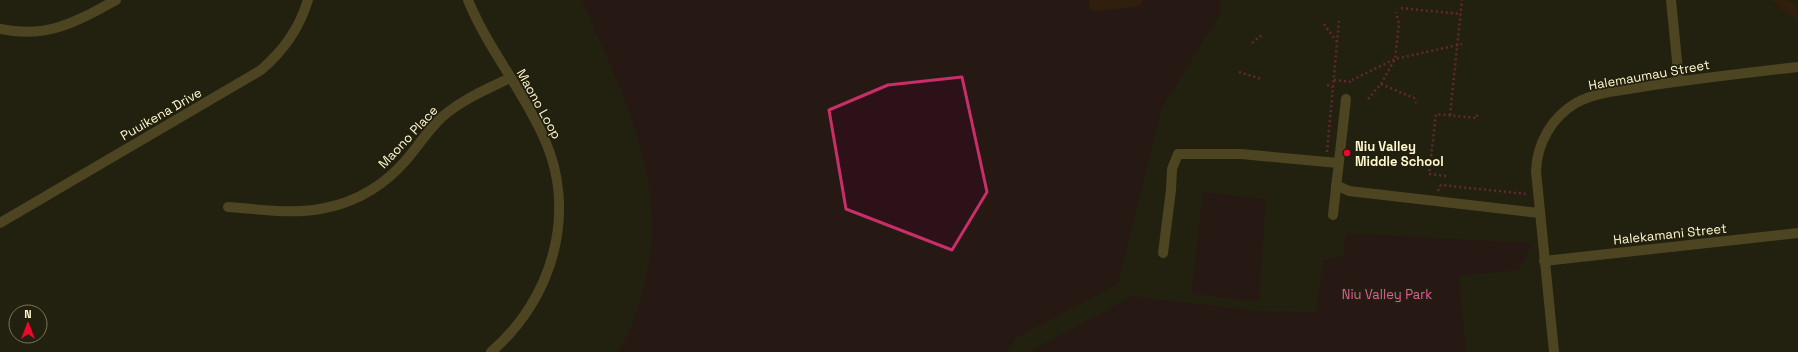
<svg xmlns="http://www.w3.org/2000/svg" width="1798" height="352" viewBox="0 0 1798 352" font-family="'Space Grotesk',sans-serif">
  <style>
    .green { fill: #2c1119 }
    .water { fill: #3e1d0a }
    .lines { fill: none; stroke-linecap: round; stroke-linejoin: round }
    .canal { stroke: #3e1d0a; stroke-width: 13 }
    .path { stroke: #b1315b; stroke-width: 2.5; stroke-dasharray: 2 3; stroke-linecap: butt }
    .minor { stroke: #80703a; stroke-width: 10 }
    .marked { fill: none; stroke: #c82e67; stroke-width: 3; stroke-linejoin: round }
    .poi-dot { fill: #f5052e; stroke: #22200e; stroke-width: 1.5 }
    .labels { text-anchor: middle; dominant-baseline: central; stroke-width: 3.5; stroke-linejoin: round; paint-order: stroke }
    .street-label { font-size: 13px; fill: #fef7d0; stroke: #22200e }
    .poi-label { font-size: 13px; font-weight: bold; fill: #fef7d0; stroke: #22200e; text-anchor: start }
    .park-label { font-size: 13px; fill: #dd5da0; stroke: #22200e }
  </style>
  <rect width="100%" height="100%" fill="#22200e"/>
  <g class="green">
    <path d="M582 0H1220L1221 13 1162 108 1118 284 1016 338 1008 352H618C629 334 637 313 642 293 673 183 623 98 582 0Z"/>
    <path d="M1203 192 1266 199 1259 302 1191 294Z"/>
    <path d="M1346 233 1532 243 1519 270 1459 276 1466 352H1029L1132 296 1260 311 1316 312 1323 260 1343 256Z"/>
  </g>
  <path class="water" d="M1772 0H1788L1798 6V20L1780 9Z"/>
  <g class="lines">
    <path class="canal" d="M1095 5 1136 0"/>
    <g class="path">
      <path d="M1401 8 1461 14"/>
      <path d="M1324 24 1337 42"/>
      <path d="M1252 43 1263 34"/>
      <path d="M1239 72 1261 79"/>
      <path d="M1334 80 1352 82"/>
      <path d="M1352 80 1395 59 1462 44"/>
      <path d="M1381 84 1414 98 1416 103"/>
      <path d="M1327 85 1333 87"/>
      <path d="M1368 99 1381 84 1395 59 1399 24 1396 12"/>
      <path d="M1450 115 1462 0"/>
      <path d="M1327 152 1339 21"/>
      <path d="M1446 176 1429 174 1436 114 1477 118V113"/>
      <path d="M1438 191 1441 185 1527 194"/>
    </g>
    <g class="minor">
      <path d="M468 0C488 49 523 90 544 138 578 213 552 300 491 352"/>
      <path d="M1671 0 1679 81"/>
      <path d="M0 29C47 39 76 22 116 0"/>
      <path d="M1336 185 1349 191 1539 213"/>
      <path d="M228 207C260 209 293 215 325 208 357 202 386 184 407 159 419 145 428 130 442 117 461 100 487 89 510 78"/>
      <path d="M1333 215 1346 99"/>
      <path d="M0 223 261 70C284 50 299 29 308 0"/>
      <path d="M1163 253 1171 190 1172 169 1178 154H1241L1338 163"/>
      <path d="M1544 261 1798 233"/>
      <path d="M1554 352 1536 171C1537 143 1552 117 1576 103 1595 92 1619 91 1641 87 1693 79 1745 73 1798 67"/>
    </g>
  </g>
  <path d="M0 0H1798V352H0ZM962 77 987 192 952 250 846 209 829 110 888 85Z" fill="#22200e" fill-opacity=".55" fill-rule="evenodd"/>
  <path class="marked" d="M962 77 987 192 952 250 846 209 829 110 888 85Z"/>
  <circle class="poi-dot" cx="1347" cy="153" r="4"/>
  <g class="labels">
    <g class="street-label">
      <text transform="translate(1649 75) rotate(-10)">Halemaumau Street</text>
      <text transform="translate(539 104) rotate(61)">Maono Loop</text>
      <text transform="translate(161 114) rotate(-30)">Puuikena Drive</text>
      <text transform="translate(408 137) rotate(-47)">Maono Place</text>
      <text transform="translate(1670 234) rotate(-6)">Halekamani Street</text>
    </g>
    <g class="poi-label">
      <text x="1355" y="146">Niu Valley<tspan x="1355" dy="15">Middle School</tspan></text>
    </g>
    <g class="park-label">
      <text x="1387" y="294">Niu Valley Park</text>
    </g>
  </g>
  <g transform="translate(28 324)"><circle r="19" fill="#22200e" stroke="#7a765c"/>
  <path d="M0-3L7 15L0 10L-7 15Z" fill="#f5052e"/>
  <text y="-6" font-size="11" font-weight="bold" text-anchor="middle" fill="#fef7d0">N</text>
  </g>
</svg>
